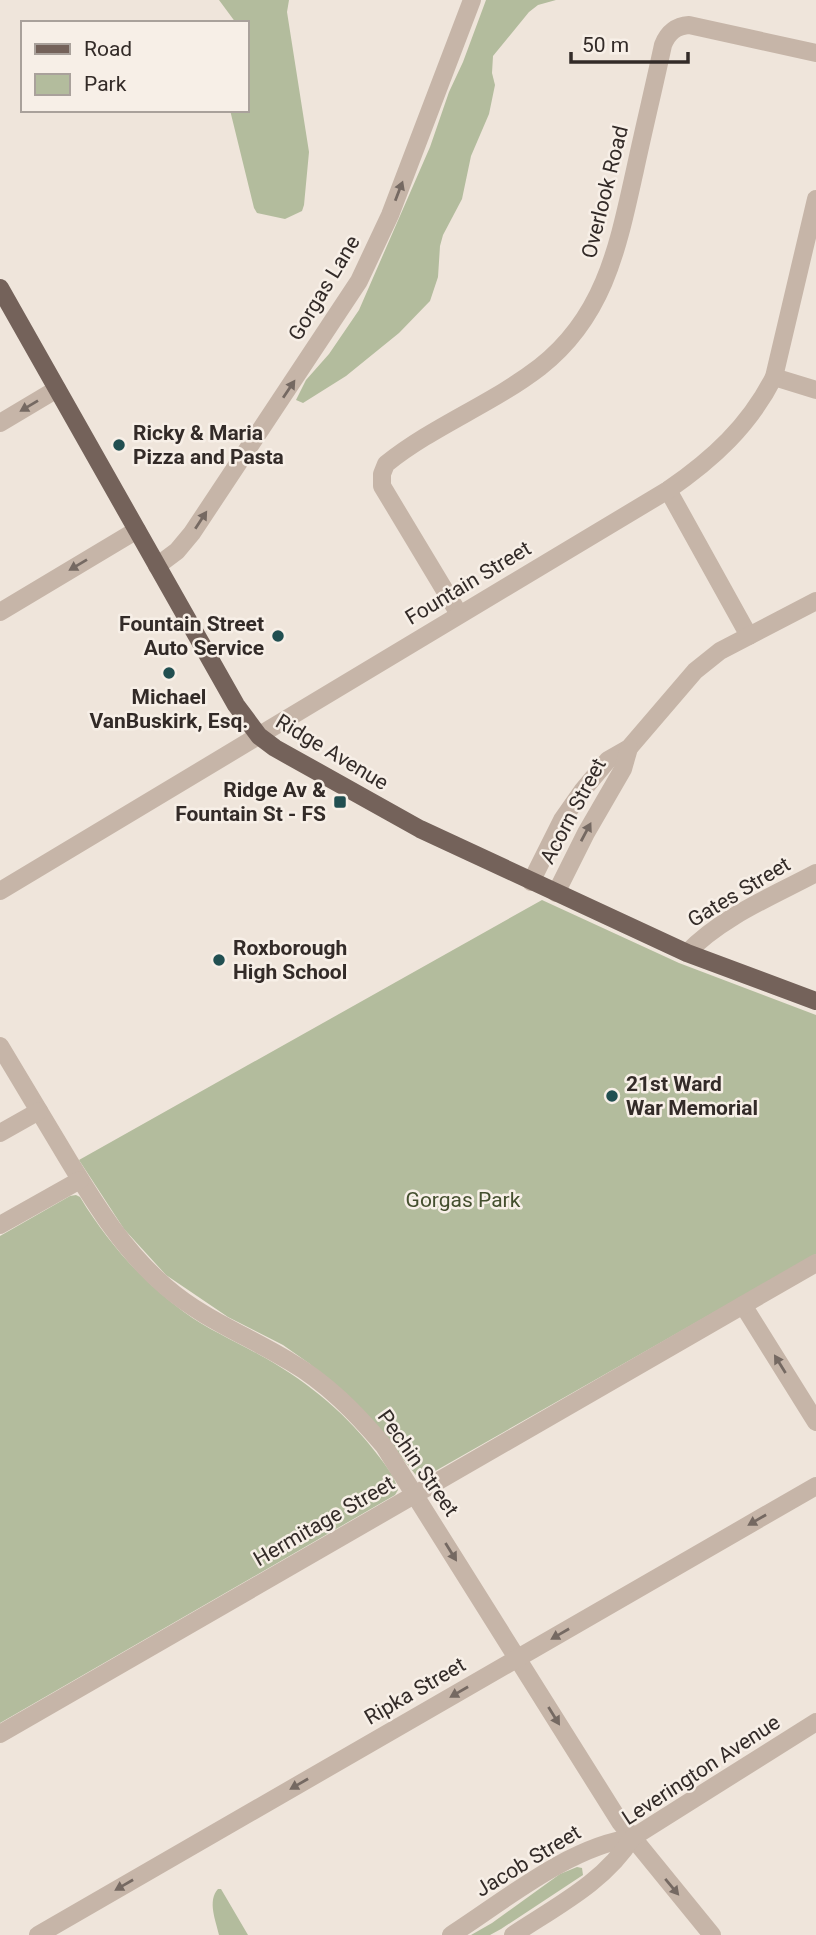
<svg xmlns="http://www.w3.org/2000/svg" width="816" height="1935" viewBox="0 0 816 1935" font-family="Roboto,sans-serif">
  <style>
    .green { fill: #b3bc9d }
    .lines { fill: none; stroke-linecap: round; stroke-linejoin: round }
    .minor { stroke: #c6b5a8; stroke-width: 18 }
    .major { stroke: #74625a; stroke-width: 18 }
    .oneway { fill: #756962 }
    .poi-dot { fill: #214f51; stroke: #f7efe7; stroke-width: 2.5 }
    .labels { text-anchor: middle; dominant-baseline: central; stroke-width: 5; stroke-linejoin: round; paint-order: stroke }
    .street-label { font-size: 21px; fill: #332b28; stroke: #f7efe7 }
    .poi-label { font-size: 21px; font-weight: bold; fill: #332b28; stroke: #f7efe7; text-anchor: start }
    .park-label { font-size: 21px; fill: #444f2e; stroke: #f7efe7 }
  </style>
  <rect width="100%" height="100%" fill="#efe5db"/>
  <g class="green">
    <path d="M219 0H289L287 12 309 152 304 205 302 211 285 219 257 213 254 208 230 110H247V23H236Z"/>
    <path d="M486 0H556L538 5 529 12 493 56 492 73 495 85 489 114 471 156 462 199 443 235 440 246 438 277 430 301 399 333 346 376 303 403 296 400 306 380 329 354 359 310 430 147 449 92 463 62Z"/>
    <path d="M542 900 679 963 816 1015V1254L423 1478 419 1479 390 1443 310 1364 283 1345 228 1317 166 1275 124 1229 79 1160Z"/>
    <path d="M76 1195 80 1197C107 1242 142 1281 184 1312 207 1329 233 1340 258 1354 302 1378 342 1409 373 1449 382 1461 395 1475 398 1490L395 1495 0 1723V1236L70 1196Z"/>
    <path d="M577 1867 582 1868 583 1875 501 1929 490 1935H471L492 1923 560 1874Z"/>
    <path d="M218 1889H221L248 1935H219C216 1921 207 1901 218 1889Z"/>
  </g>
  <g class="lines">
    <g class="minor">
      <path d="M774 377 816 390"/>
      <path d="M0 423 57 389"/>
      <path d="M668 490 749 636"/>
      <path d="M157 566 177 551 192 533 359 281 390 215 472 0"/>
      <path d="M0 612 137 530"/>
      <path d="M459 614 382 486V474L386 464C433 426 492 404 540 367 605 316 618 246 635 170 644 128 654 87 663 45 668 32 676 26 689 25L816 53"/>
      <path d="M531 882 562 820 583 790 608 760 629 748 695 671 720 651 816 601"/>
      <path d="M0 891 668 490C713 459 749 426 774 377L816 199"/>
      <path d="M556 893 586 833 623 769 629 748"/>
      <path d="M687 953C721 917 773 896 816 873"/>
      <path d="M0 1046C23 1085 46 1123 69 1161 97 1207 124 1251 166 1287 203 1319 248 1336 289 1361 327 1383 356 1413 384 1446L620 1822 712 1935"/>
      <path d="M0 1133 39 1111"/>
      <path d="M0 1225 80 1180"/>
      <path d="M743 1305 816 1422"/>
      <path d="M0 1734 816 1263"/>
      <path d="M38 1935 816 1486"/>
      <path d="M451 1935C504 1901 570 1846 632 1838"/>
      <path d="M513 1935C555 1907 605 1882 632 1838L816 1722"/>
    </g>
    <path class="major" d="M0 288 236 705 259 736 275 748 420 829 687 953 816 1001"/>
  </g>
  <defs><path id="oneway-solid" d="M-6-.8H1V-3.2L6.5 0L1 3.2V.8H-6Z" transform="scale(1.75)"/></defs>
  <g class="oneway">
    <use href="#oneway-solid" transform="translate(399 191) rotate(-69)"/>
    <use href="#oneway-solid" transform="translate(289 389) rotate(-56)"/>
    <use href="#oneway-solid" transform="translate(29 406) rotate(149)"/>
    <use href="#oneway-solid" transform="translate(201 520) rotate(-57)"/>
    <use href="#oneway-solid" transform="translate(78 565) rotate(149)"/>
    <use href="#oneway-solid" transform="translate(586 832) rotate(-62)"/>
    <use href="#oneway-solid" transform="translate(780 1364) rotate(-122)"/>
    <use href="#oneway-solid" transform="translate(757 1520) rotate(150)"/>
    <use href="#oneway-solid" transform="translate(451 1552) rotate(58)"/>
    <use href="#oneway-solid" transform="translate(560 1634) rotate(150)"/>
    <use href="#oneway-solid" transform="translate(459 1692) rotate(150)"/>
    <use href="#oneway-solid" transform="translate(554 1716) rotate(58)"/>
    <use href="#oneway-solid" transform="translate(299 1784) rotate(150)"/>
    <use href="#oneway-solid" transform="translate(124 1885) rotate(150)"/>
    <use href="#oneway-solid" transform="translate(672 1887) rotate(50)"/>
  </g>
  <g class="poi-dot">
    <circle cx="119" cy="445" r="7"/>
    <circle cx="278" cy="636" r="7"/>
    <circle cx="169" cy="673" r="7"/>
    <rect x="333" y="795" width="14" height="14" rx="3.5"/>
    <circle cx="219" cy="960" r="7"/>
    <circle cx="612" cy="1096" r="7"/>
  </g>
  <g class="labels">
    <g class="street-label">
      <text transform="translate(605 192) rotate(-76)">Overlook Road</text>
      <text transform="translate(324 288) rotate(-59)">Gorgas Lane</text>
      <text transform="translate(468 583) rotate(-31)">Fountain Street</text>
      <text transform="translate(332 752) rotate(31)">Ridge Avenue</text>
      <text transform="translate(573 811) rotate(-62)">Acorn Street</text>
      <text transform="translate(739 892) rotate(-31)">Gates Street</text>
      <text transform="translate(418 1463) rotate(55)">Pechin Street</text>
      <text transform="translate(324 1521) rotate(-30)">Hermitage Street</text>
      <text transform="translate(415 1691) rotate(-30)">Ripka Street</text>
      <text transform="translate(701 1770) rotate(-33)">Leverington Avenue</text>
      <text transform="translate(528 1861) rotate(-31)">Jacob Street</text>
    </g>
    <g class="poi-label">
      <text x="133" y="433">Ricky &amp; Maria<tspan x="133" dy="24">Pizza and Pasta</tspan></text>
      <text x="264" y="624" text-anchor="end">Fountain Street<tspan x="264" dy="24">Auto Service</tspan></text>
      <text x="169" y="697" text-anchor="middle">Michael<tspan x="169" dy="24">VanBuskirk, Esq.</tspan></text>
      <text x="326" y="790" text-anchor="end">Ridge Av &amp;<tspan x="326" dy="24">Fountain St - FS</tspan></text>
      <text x="233" y="948">Roxborough<tspan x="233" dy="24">High School</tspan></text>
      <text x="626" y="1084">21st Ward<tspan x="626" dy="24">War Memorial</tspan></text>
    </g>
    <g class="park-label">
      <text x="463" y="1200">Gorgas Park</text>
    </g>
  </g>
  <rect x="21" y="21" width="228" height="91" fill="#f7efe7" stroke="#a9a19b" stroke-width="2"/>
  <rect x="35" y="44" width="35" height="10" fill="#74625a" stroke="#a9a19b" stroke-width="2"/>
  <text x="84" y="56" font-size="21" fill="#332b28">Road</text>
  <rect x="35" y="74" width="35" height="21" fill="#b3bc9d" stroke="#a9a19b" stroke-width="2"/>
  <text x="84" y="91" font-size="21" fill="#332b28">Park</text>
  <path d="M571 52v10h117v-10" fill="none" stroke="#332b28" stroke-width="3.5"/>
  <text x="582" y="52" font-size="21" fill="#332b28" stroke="#f7efe7" stroke-width="5" paint-order="stroke">50 m</text>
</svg>
